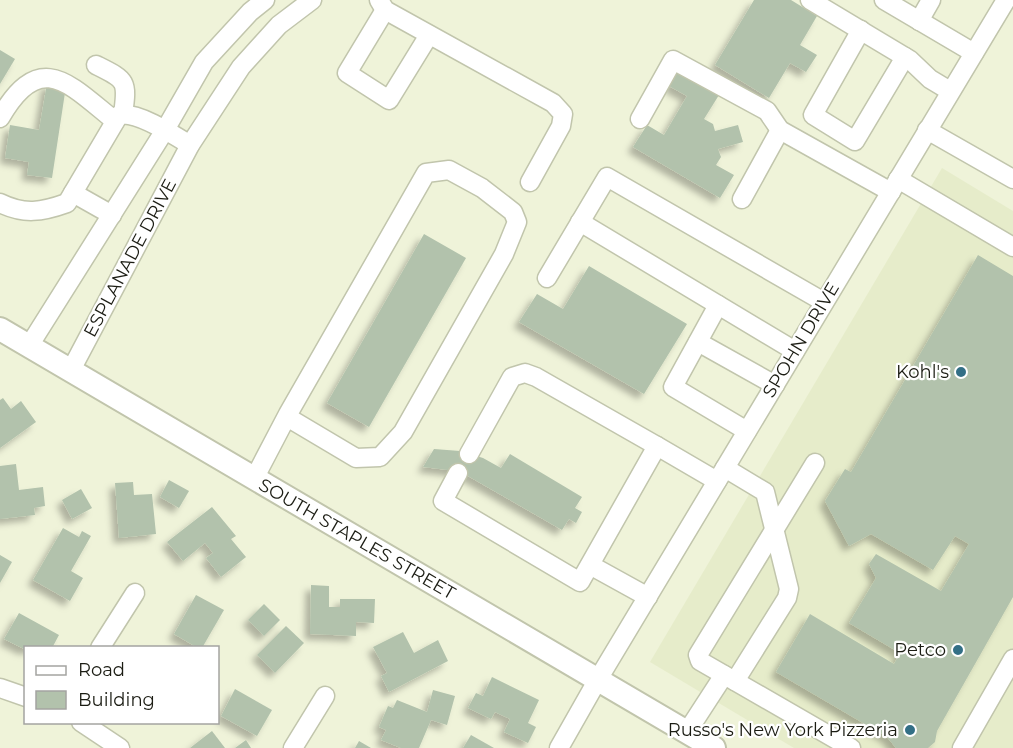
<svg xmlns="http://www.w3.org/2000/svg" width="1013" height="748" viewBox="0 0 1013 748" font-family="Montserrat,sans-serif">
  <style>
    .built { fill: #e6ecca }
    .building { fill: #b2c2ac; filter: url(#shadow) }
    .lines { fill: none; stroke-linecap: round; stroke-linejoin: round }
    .minor-casing { stroke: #c1c5ac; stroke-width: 21 }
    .major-casing { stroke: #c1c5ac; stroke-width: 26 }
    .minor { stroke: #fff; stroke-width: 18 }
    .major { stroke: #fff; stroke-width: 22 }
    .poi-dot { fill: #336f86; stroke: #fff; stroke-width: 2 }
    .labels { text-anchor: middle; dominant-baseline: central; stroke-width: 4.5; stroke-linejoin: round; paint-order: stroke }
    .street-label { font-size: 18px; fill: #1b1c13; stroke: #fff }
    .poi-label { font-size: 18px; fill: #1b1c13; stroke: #fff; text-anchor: end }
  </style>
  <defs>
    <filter id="shadow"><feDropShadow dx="-5.5" dy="5.5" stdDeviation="3" flood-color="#0004"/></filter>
  </defs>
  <rect width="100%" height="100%" fill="#eff3d9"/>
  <path class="built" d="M942 168 1013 211V748H794L650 662Z"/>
  <g class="building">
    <path d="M754 0H791L817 16 800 45 817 55 806 72 790 63 769 98 715 65Z"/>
    <path d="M0 50 15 59 0 84Z"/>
    <path d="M678 70 719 95 704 119 713 124 715 131 738 125 743 142 718 149 721 157 716 165 734 175 720 198 633 147 647 125 664 135 687 96 669 86Z"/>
    <path d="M47 83 66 86 52 178 27 175 29 162 5 158 10 125 39 130Z"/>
    <path d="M424 234 466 258 369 427 327 403Z"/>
    <path d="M978 255 1013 276V597L937 731 935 742 928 748H896L887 737 776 672 810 614 894 664 900 653 849 623 876 578 869 564 876 554 941 591 969 544 955 536 933 570 871 534 849 546 825 501 845 469 851 472Z"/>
    <path d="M589 266 687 324 644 394 519 322 537 294 563 309Z"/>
    <path d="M3 398 11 409 21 401 36 422 0 448V400Z"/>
    <path d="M434 449 460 451 483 458 501 468 510 454 582 497 575 508 582 512 576 523 569 519 562 530 468 476 448 470 423 467Z"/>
    <path d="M16 464 19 490 43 487 45 506 34 508 35 515 0 519V466Z"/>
    <path d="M169 480 189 491 179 508 160 497Z"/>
    <path d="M133 482 134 495 152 494 156 534 119 538 115 483Z"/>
    <path d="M81 489 92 508 72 519 62 500Z"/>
    <path d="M212 507 236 536 231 539 246 557 221 577 206 558 213 553 205 543 183 561 167 542Z"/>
    <path d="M63 528 79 537 82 531 91 536 71 571 83 578 70 601 33 580Z"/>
    <path d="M0 555 12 562 0 583Z"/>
    <path d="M311 585 329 586V607H340V599H375L374 623 356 622V636L310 634Z"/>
    <path d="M196 595 224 610 202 648H198L174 634Z"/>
    <path d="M264 604 280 620 264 636 248 620Z"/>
    <path d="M19 613 59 635 52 648H26V650L4 639Z"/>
    <path d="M286 626 304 643 275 673 257 655Z"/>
    <path d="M403 632 414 653 438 640 448 661 389 692 381 676 387 673 373 647Z"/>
    <path d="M492 677 539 700 528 723 536 727 528 743 504 732 510 719 495 712 491 719 468 708 476 693 483 696Z"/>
    <path d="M235 689 272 710 257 736 221 716Z"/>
    <path d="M433 690 455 696 447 725 431 720 419 748H401L381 740 386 730 379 727 388 706 393 708 397 700 427 712Z"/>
    <path d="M212 731 225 748H190Z"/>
    <path d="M471 735 494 748H463Z"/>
    <path d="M246 740 251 748H235Z"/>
    <path d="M359 741 371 748H355Z"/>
  </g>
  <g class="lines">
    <g class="minor-casing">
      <g id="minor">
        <path d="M379 0 385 10 553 103 563 114 561 126 530 182"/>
        <path d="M810 0 910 60 930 79 950 91"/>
        <path d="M884 0 974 53"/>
        <path d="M385 10 347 73 389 100 429 35"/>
        <path d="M919 21 931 0"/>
        <path d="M861 30 813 115 855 141 905 57"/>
        <path d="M96 65C126 80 128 80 123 114"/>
        <path d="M0 118C40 48 69 84 115 121"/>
        <path d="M640 119 673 60 767 111 780 130 891 192"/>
        <path d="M927 130 1013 179"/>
        <path d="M898 179 1013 247"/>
        <path d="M73 193 112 215"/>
        <path d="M742 199 780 130"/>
        <path d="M0 203C24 215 42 212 67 203L119 115C137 111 174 135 190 145"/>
        <path d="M580 222 795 351"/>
        <path d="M547 278 607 177 824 302"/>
        <path d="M718 305 673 387 747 431"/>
        <path d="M698 342 775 385"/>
        <path d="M29 346 165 130 204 62 250 12 265 0"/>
        <path d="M71 370 190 145 241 67 279 25 312 0"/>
        <path d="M469 454 512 377 525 373 536 377 657 446"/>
        <path d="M815 463 698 655 700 661 851 748"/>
        <path d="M725 468 765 492 789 589 787 598 735 681"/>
        <path d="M458 473 443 501 580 582 657 446 717 481"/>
        <path d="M254 479 288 414 426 173 449 170 482 188 513 212 517 222 504 254 403 432 380 457 356 458 287 417"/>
        <path d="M590 565 648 597"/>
        <path d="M100 648 135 593"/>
        <path d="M0 688 26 697"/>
        <path d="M81 722 120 748"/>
        <path d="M687 732 724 675"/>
        <path d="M293 748 325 696"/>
        <path d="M559 748 597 681 1006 0"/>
        <path d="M962 748 1013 659"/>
      </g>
    </g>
    <g class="major-casing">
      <path id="major" d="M0 329 714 748"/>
    </g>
    <use href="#minor" class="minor"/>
    <use href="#major" class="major"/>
  </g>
  <g class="poi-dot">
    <circle cx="961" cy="372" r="6"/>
    <circle cx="958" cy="650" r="6"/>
    <circle cx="910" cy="730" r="6"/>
  </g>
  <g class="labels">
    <g class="street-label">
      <text transform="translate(130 258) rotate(-62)">ESPLANADE DRIVE</text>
      <text transform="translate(801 340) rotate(-59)">SPOHN DRIVE</text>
      <text transform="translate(357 539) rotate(30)">SOUTH STAPLES STREET</text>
    </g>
    <g class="poi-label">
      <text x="949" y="372">Kohl's</text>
      <text x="946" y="650">Petco</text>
      <text x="898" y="730">Russo's New York Pizzeria</text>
    </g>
  </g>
  <rect x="24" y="646" width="195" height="78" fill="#ffffff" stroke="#a4a4a1" stroke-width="1.5"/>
  <rect x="36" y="666" width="30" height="9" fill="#ffffff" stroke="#a4a4a1" stroke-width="1.5"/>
  <text x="78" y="676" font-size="18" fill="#1b1c13">Road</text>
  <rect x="36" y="691" width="30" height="18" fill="#b2c2ac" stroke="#a4a4a1" stroke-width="1.5"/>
  <text x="78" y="706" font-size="18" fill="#1b1c13">Building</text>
</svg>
